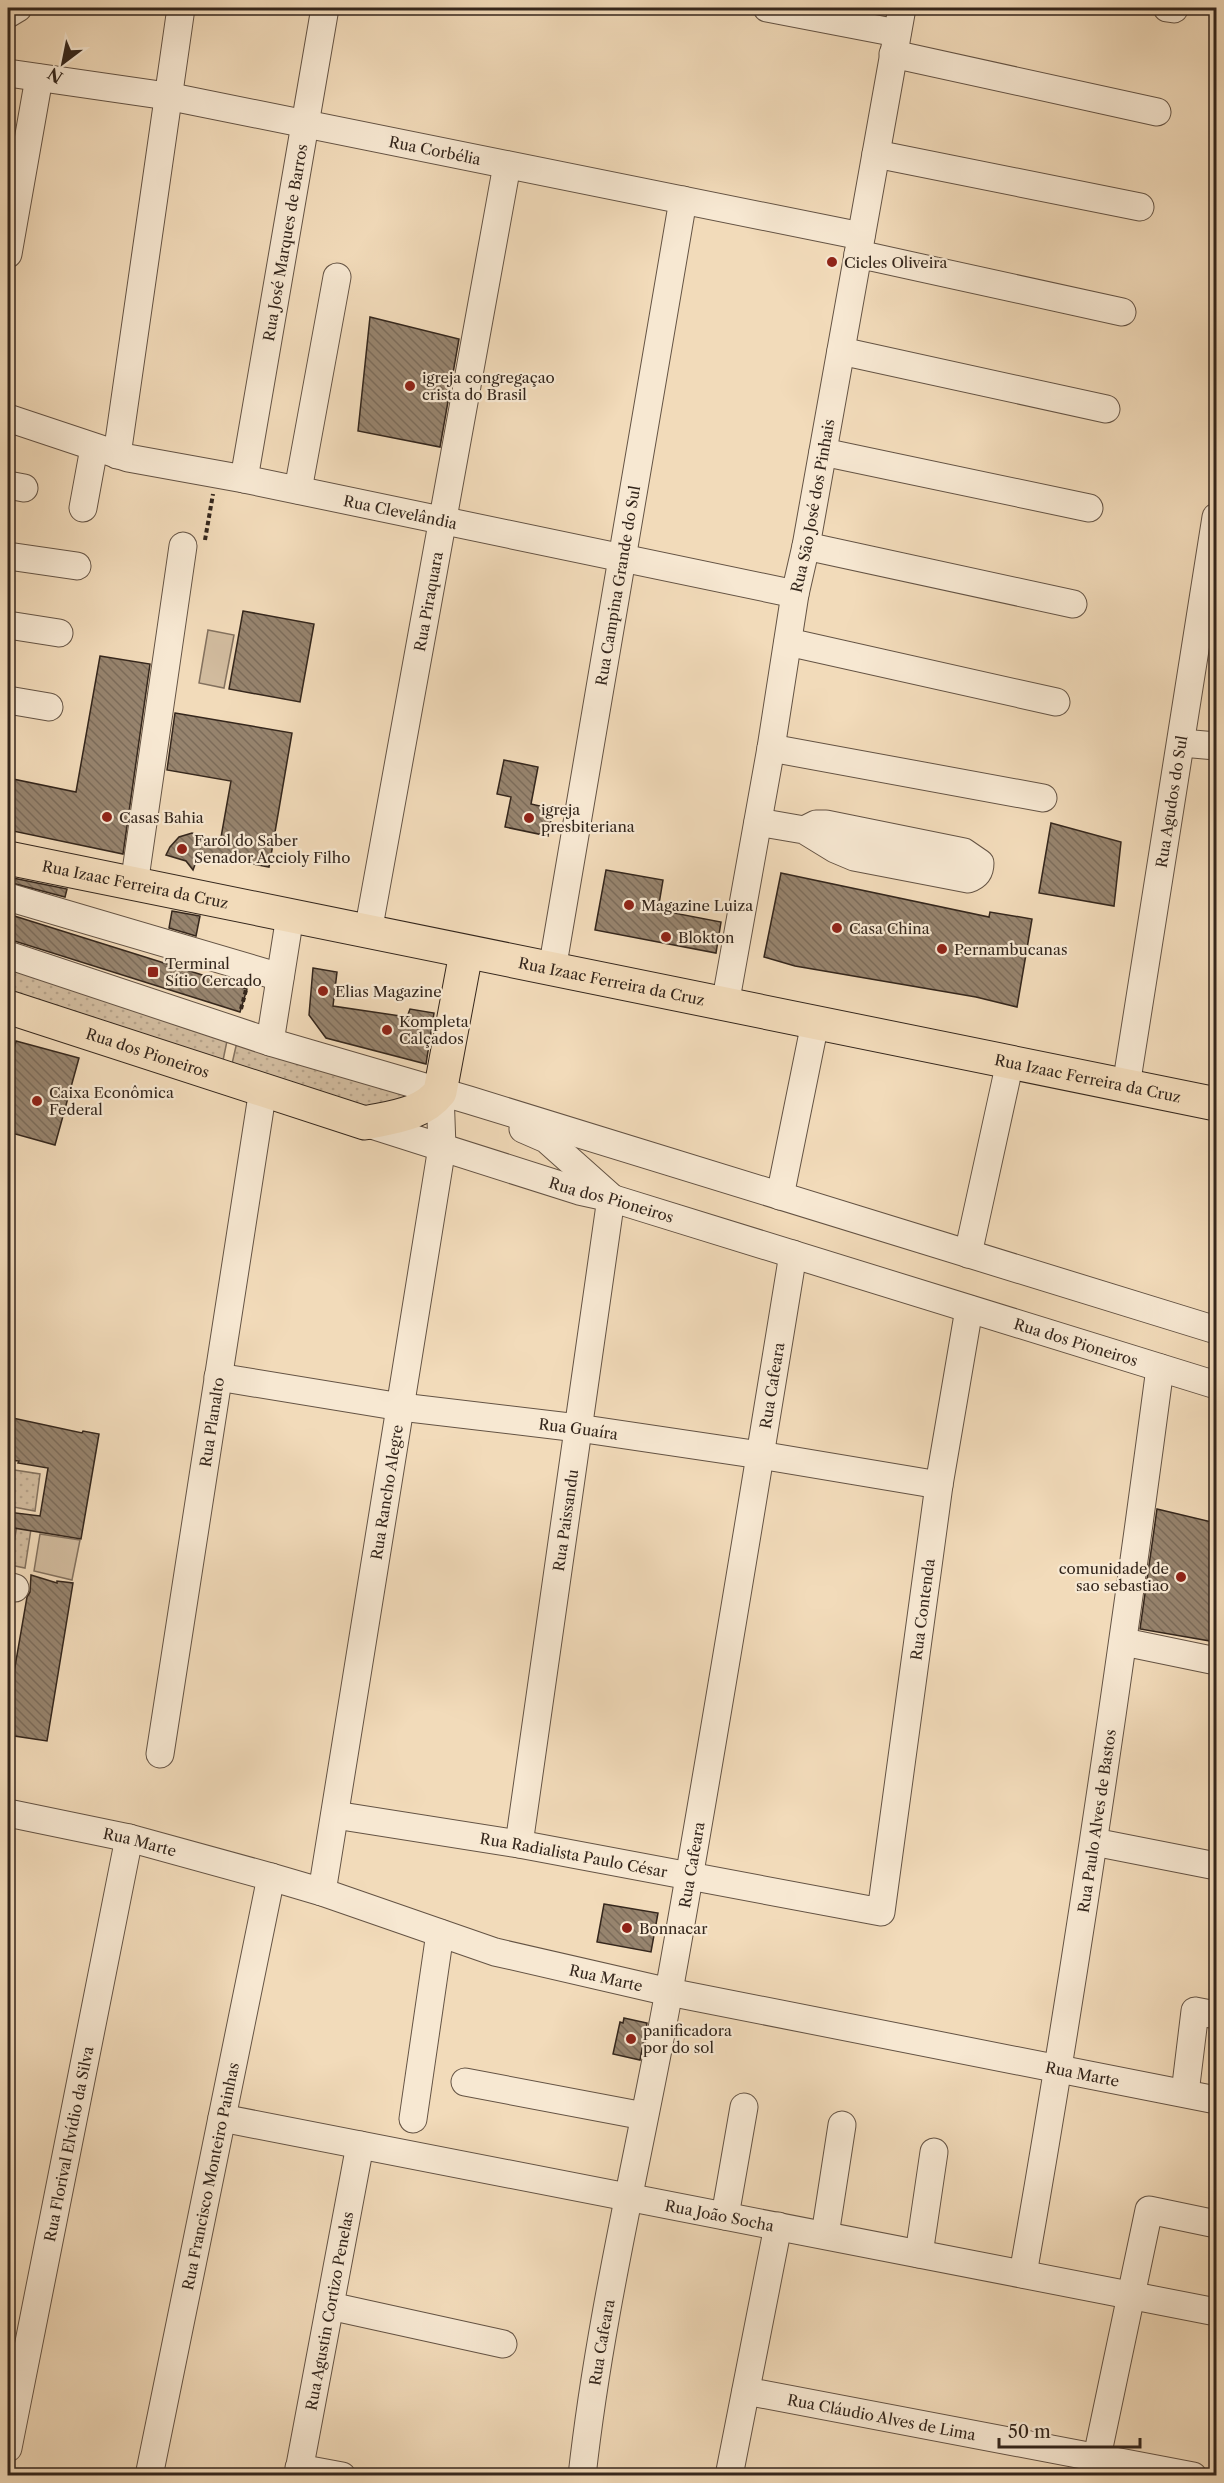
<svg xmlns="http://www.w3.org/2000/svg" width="1224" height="2483" viewBox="0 0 1224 2483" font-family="'Libre Caslon Text',serif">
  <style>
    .grass { fill: url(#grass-dots); stroke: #83715e; stroke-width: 1.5 }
    .green { fill: #d2bc9f; stroke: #83715e; stroke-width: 1.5 }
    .building { fill: url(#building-back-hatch); stroke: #34261c; stroke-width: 1.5 }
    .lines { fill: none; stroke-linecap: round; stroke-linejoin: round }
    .minor-casing { stroke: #645344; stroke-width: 29 }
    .major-casing { stroke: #34261c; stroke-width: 35 }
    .path { stroke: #34261c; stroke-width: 4; stroke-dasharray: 4.5 3; stroke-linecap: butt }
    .minor { stroke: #f7e8d2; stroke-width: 27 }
    .major { stroke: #f2dbba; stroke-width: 33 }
    .poi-dot { fill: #8f2418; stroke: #f7e8d2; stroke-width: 2 }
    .labels { text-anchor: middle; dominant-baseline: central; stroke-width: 4.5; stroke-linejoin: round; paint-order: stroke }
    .street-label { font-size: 15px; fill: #34261c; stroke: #f7e8d2 }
    .poi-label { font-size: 15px; fill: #34261c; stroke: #f7e8d2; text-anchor: start }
  </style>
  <defs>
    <pattern id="grass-dots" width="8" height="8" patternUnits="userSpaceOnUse" patternTransform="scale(1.5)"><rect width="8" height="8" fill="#d2bc9f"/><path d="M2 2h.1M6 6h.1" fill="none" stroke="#b5a188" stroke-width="1.8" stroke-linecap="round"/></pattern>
    <pattern id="building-back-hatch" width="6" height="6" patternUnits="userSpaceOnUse" patternTransform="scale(1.5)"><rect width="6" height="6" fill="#97846e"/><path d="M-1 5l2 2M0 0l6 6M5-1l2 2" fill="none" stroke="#7c6c5a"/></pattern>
  </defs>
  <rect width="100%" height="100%" fill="#f2dbba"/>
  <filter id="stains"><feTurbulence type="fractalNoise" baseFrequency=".00333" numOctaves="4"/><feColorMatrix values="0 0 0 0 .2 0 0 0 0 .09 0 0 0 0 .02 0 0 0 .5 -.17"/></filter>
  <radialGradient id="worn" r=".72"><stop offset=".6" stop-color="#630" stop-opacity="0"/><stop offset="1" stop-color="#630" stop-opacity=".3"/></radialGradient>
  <g class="grass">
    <path d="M8 963 188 1029 227 1041 220 1075 8 1006Z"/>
    <path d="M239 1033 435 1091 399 1113 229 1077Z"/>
    <path d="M8 1469 40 1474 35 1511 8 1506Z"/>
    <path d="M19 1514 33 1516 25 1568 10 1565Z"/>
  </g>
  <g class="green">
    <path d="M208 630 234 635 224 688 199 683Z"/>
    <path d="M40 1534 80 1540 72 1580 34 1571Z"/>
  </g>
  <g class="building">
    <path d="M370 317 459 339 440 447 358 431Z"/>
    <path d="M243 611 314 624 300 702 229 689Z"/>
    <path d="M100 656 150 664 123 854 8 830V778L76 792Z"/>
    <path d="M175 713 292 733 269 867 199 854 193 870 186 861 166 855 170 847 179 837 192 833 220 843 231 781 167 770Z"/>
    <path d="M504 760 538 767 531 804 553 809 548 836 505 827 511 797 497 794Z"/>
    <path d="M1051 823 1121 842 1114 906 1039 893Z"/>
    <path d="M606 870 663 880 658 910 721 922 716 953 595 930Z"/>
    <path d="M781 873 989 917 990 912 1032 919 1017 1007 976 997 795 966 764 957Z"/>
    <path d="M8 877 67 889 65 897 8 882Z"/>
    <path d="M172 911 200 916 196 936 169 928Z"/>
    <path d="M8 914 247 989 240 1012 8 939Z"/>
    <path d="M313 968 337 972 333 1006 407 1017 410 1009 434 1013 426 1064 326 1038 309 1015Z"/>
    <path d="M16 1041 79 1058 55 1145 8 1132V1071Z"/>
    <path d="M8 1417 82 1433 83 1431 99 1434 81 1539 8 1527V1512L40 1516 48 1468 18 1463 19 1461 11 1460 12 1456 8 1455Z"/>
    <path d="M1157 1509 1216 1523V1642L1140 1629Z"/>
    <path d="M31 1575 57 1583V1581L73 1583 47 1741 8 1735V1707L27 1597 30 1592Z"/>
    <path d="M604 1904 658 1913 651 1952 597 1942Z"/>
    <path d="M624 2018 647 2023 640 2060 613 2054 620 2022 623 2023Z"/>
  </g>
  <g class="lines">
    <g class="minor-casing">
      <g id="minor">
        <path d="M767 8 897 33"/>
        <path d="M1167 8 1174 9"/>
        <path d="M8 14 18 8"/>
        <path d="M893 54 1157 112"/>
        <path id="s1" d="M8 73 167 96 861 236"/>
        <path d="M876 154 1140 207"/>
        <path d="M8 254 39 78"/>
        <path d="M858 254 1122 312"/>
        <path d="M841 351 1106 409"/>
        <path id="s2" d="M8 418 128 458 244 479 795 594"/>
        <path d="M823 452 1089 508"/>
        <path d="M117 455 181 8"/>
        <path id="s3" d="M244 479 325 8"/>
        <path d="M8 485 24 488"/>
        <path d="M298 490 337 277"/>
        <path d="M83 508 94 448"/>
        <path d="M806 546 1073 604"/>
        <path d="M8 556 77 566"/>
        <path d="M8 625 59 633"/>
        <path d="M788 642 1056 702"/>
        <path d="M8 700 49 707"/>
        <path d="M1182 743 1216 746"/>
        <path d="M771 748 1043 798"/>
        <path d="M758 822 804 830 835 849 854 857 968 879C977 876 980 872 980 863L964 852 826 824H816L804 830"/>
        <path d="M134 885 183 546"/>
        <path d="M8 897 280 977"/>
        <path id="s4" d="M368 932 507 165"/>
        <path d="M8 955 270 1042 469 1100 1216 1330"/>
        <path id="s5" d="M552 970 683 200"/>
        <path id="s6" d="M725 1005 771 748 795 594 806 546 902 8"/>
        <path d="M270 1042 290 916"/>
        <path id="s7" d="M1126 1086 1216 517"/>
        <path id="s8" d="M365 1123 579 1191 611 1198 1216 1385"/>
        <path d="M523 1129 546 1139 611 1197"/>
        <path d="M780 1196 815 1023"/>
        <path d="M968 1254 1010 1062"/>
        <path id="s9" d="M218 1377 401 1407 578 1428 760 1455 939 1485"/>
        <path d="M8 1586 15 1588"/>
        <path d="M1124 1642 1216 1661"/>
        <path id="s10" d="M160 1754 263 1089"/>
        <path id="s11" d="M8 1813 129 1838 271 1877 322 1892 495 1952 669 1992 1216 2100"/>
        <path id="s12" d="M335 1815 519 1844 881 1912 939 1485 969 1309"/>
        <path d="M1094 1842 1216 1866"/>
        <path id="s13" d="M519 1844 611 1198"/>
        <path id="s14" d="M322 1892 442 1147 440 1092"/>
        <path d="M465 2082 644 2116"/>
        <path d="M1185 2093 1195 2011 1216 2015"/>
        <path id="s15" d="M222 2118 1216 2312"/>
        <path d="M413 2119 440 1933"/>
        <path d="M725 2216 744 2107"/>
        <path d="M825 2235 842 2125"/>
        <path d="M919 2254 934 2152"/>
        <path id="s16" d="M1023 2274C1076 1973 1120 1671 1160 1368"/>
        <path d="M330 2306 503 2344"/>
        <path id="s17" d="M746 2391 1193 2476"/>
        <path id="s18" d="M8 2448 129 1838"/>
        <path d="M299 2468 342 2476"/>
        <path id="s19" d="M149 2476 271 1877"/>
        <path id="s20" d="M298 2476 360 2145"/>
        <path id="s21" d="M582 2476C600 2313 640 2152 669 1991 713 1746 753 1500 793 1254"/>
        <path d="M729 2476 778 2226"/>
        <path d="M1093 2476 1149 2210 1216 2224"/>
      </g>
    </g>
    <g class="major-casing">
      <g id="major">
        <path id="s22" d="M8 858 1216 1104"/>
        <path id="s23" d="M8 1007 365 1123C392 1117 422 1115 440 1092L466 953"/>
      </g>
    </g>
    <g class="path">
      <path d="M205 540 213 494"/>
      <path d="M241 1009 246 990"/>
    </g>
    <use href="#minor" class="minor"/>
    <use href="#major" class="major"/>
  </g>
  <g class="poi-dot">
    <circle cx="832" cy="262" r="6"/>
    <circle cx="410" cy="386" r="6"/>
    <circle cx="107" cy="817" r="6"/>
    <circle cx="529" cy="818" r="6"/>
    <circle cx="182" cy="849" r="6"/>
    <circle cx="629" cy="905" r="6"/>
    <circle cx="837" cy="928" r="6"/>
    <circle cx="666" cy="937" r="6"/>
    <circle cx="942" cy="949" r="6"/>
    <rect x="147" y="966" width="12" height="12" rx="3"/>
    <circle cx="323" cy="991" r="6"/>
    <circle cx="387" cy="1030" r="6"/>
    <circle cx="37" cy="1101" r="6"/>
    <circle cx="1181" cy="1577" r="6"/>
    <circle cx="627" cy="1928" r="6"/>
    <circle cx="631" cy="2039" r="6"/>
  </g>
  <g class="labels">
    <g class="street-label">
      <text stroke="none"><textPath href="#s1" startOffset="434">Rua Corbélia</textPath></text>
      <text stroke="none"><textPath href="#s3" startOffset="240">Rua José Marques de Barros</textPath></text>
      <text stroke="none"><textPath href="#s6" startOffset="507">Rua São José dos Pinhais</textPath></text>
      <text stroke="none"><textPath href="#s2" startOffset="404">Rua Clevelândia</textPath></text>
      <text stroke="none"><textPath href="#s5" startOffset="390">Rua Campina Grande do Sul</textPath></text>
      <text stroke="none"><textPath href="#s4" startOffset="336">Rua Piraquara</textPath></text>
      <text stroke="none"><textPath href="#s7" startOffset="288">Rua Agudos do Sul</textPath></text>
      <text stroke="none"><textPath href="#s22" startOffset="130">Rua Izaac Ferreira da Cruz</textPath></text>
      <text stroke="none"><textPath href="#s22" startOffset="616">Rua Izaac Ferreira da Cruz</textPath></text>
      <text stroke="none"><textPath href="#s23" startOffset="147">Rua dos Pioneiros</textPath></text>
      <text stroke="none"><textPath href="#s22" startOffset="1102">Rua Izaac Ferreira da Cruz</textPath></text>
      <text stroke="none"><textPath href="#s8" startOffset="258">Rua dos Pioneiros</textPath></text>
      <text stroke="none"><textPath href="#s8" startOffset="744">Rua dos Pioneiros</textPath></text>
      <text stroke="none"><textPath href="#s21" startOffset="1107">Rua Cafeara</textPath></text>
      <text stroke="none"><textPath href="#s10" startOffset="336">Rua Planalto</textPath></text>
      <text stroke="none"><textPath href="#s9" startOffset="364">Rua Guaíra</textPath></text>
      <text stroke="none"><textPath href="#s14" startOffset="405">Rua Rancho Alegre</textPath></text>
      <text stroke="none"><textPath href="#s13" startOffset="327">Rua Paissandu</textPath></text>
      <text stroke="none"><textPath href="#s12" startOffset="860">Rua Contenda</textPath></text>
      <text stroke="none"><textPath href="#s16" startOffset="459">Rua Paulo Alves de Bastos</textPath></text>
      <text stroke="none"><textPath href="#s11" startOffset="135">Rua Marte</textPath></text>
      <text stroke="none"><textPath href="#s12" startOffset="242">Rua Radialista Paulo César</textPath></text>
      <text stroke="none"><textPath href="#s21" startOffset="621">Rua Cafeara</textPath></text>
      <text stroke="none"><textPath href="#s11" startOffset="621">Rua Marte</textPath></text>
      <text stroke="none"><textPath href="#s11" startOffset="1107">Rua Marte</textPath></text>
      <text stroke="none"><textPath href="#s18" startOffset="310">Rua Florival Elvídio da Silva</textPath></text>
      <text stroke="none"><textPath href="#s19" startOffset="306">Rua Francisco Monteiro Painhas</textPath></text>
      <text stroke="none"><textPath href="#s15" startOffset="507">Rua João Socha</textPath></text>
      <text stroke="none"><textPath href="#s20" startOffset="168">Rua Agustin Cortizo Penelas</textPath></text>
      <text stroke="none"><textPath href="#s21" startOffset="135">Rua Cafeara</textPath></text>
      <text stroke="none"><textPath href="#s17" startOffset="138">Rua Cláudio Alves de Lima</textPath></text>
    </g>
    <g class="poi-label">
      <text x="844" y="262">Cicles Oliveira</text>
      <text x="422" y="377">igreja congregaçao<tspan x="422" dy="17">crista do Brasil</tspan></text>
      <text x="541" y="809">igreja<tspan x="541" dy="17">presbiteriana</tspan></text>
      <text x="119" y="817">Casas Bahia</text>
      <text x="194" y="840">Farol do Saber<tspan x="194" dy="17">Senador Accioly Filho</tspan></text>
      <text x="641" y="905">Magazine Luiza</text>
      <text x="849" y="928">Casa China</text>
      <text x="678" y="937">Blokton</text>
      <text x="954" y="949">Pernambucanas</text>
      <text x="165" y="963">Terminal<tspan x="165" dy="17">Sítio Cercado</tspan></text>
      <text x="335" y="991">Elias Magazine</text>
      <text x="399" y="1021">Kompleta<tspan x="399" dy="17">Calçados</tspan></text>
      <text x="49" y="1092">Caixa Econômica<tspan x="49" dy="17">Federal</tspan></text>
      <text x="1169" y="1568" text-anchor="end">comunidade de<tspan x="1169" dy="17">sao sebastiao</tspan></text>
      <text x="639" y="1928">Bonnacar</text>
      <text x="643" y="2030">panificadora<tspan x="643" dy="17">por do sol</tspan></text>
    </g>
  </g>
  <rect width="1224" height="2483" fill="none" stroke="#f2dbba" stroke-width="30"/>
  <rect x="9" y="9" width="1206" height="2465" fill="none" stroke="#34261c" stroke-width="3"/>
  <rect x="15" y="15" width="1194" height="2453" fill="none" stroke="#34261c" stroke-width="1.5"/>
  <g transform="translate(63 63) rotate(212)" stroke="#f7e8d2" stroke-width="4.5" paint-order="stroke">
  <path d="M0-4.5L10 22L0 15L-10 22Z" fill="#34261c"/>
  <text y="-9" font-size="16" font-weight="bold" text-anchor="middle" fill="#34261c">N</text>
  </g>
  <path d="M999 2438v9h141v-9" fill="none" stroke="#34261c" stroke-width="3"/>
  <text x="1008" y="2438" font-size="18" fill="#34261c" stroke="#f7e8d2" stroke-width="4.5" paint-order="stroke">50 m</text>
  <rect width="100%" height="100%" filter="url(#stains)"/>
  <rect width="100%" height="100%" fill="url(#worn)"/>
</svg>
